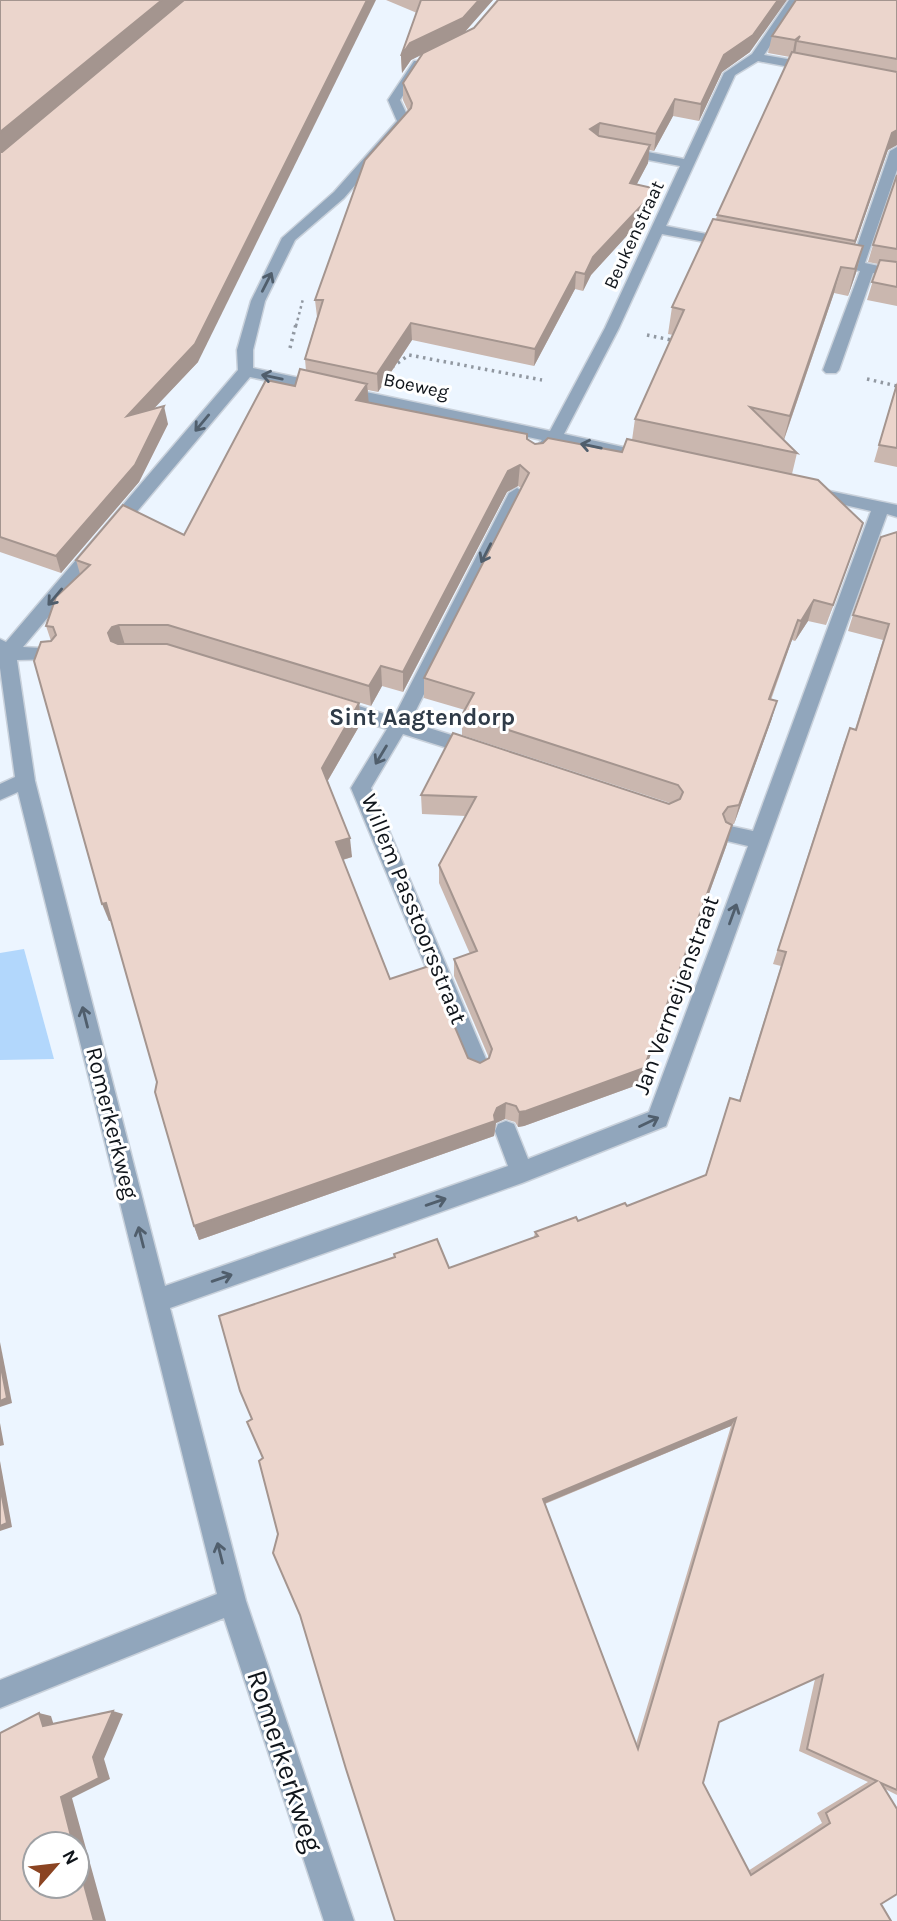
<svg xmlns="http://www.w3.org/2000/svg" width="897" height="1921" viewBox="0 0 897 1921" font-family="Karla,sans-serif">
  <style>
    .green { fill: #b2d7fc }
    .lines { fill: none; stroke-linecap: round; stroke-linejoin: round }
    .minor-casing { stroke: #c9d1db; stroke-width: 3 }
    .path-far1 { stroke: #9198a1; stroke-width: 2.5; stroke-dasharray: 2.5 3.5; stroke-linecap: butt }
    .path { stroke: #9198a1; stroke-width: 3.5; stroke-dasharray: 2.5 4.5; stroke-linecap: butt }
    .minor { fill: #91a6bc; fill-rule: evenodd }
    .wall { fill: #cab7af; fill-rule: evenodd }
    .shaded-wall { fill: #a4958f }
    .building { fill: #ebd5cc; stroke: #a4958f; stroke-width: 2; fill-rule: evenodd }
    .oneway { stroke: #505e6c }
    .labels { text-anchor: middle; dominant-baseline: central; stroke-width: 6; stroke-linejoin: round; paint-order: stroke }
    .far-street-label { font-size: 19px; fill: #10151b; stroke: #fff }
    .street-label { font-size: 23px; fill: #10151b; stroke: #fff }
    .neighbourhood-label { font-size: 24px; font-weight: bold; fill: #2f3b48; stroke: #fff }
    .near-street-label { font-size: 28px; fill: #10151b; stroke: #fff }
  </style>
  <rect width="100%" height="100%" fill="#ecf5ff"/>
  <path class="green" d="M24 949 54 1059 0 1060V953Z"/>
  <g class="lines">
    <g class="minor-casing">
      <g id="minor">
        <path d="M789 0H801L764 55 816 64 822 68 816 72 758 61 735 75 666 226 732 239 739 243 732 247 662 234 619 328 564 434 641 451 643 455 641 459 635 460 558 443 546 450 538 445 542 440 250 377 23 647 58 649 61 654 58 659 17 660 35 781 165 1286 508 1166 495 1131 498 1124 506 1121 514 1124 528 1159 649 1112 748 846 723 840 720 834 723 828 730 826 753 831 871 511 810 497 802 492 810 487 897 505V517L887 514 666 1126 522 1183 170 1308 246 1601 354 1921H324L224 1618 0 1708V1680L217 1594 18 792 0 800V784L15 777 0 668V639L6 642 238 370 237 350 251 301 282 238 334 192 397 121 388 100 414 61H422L424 64 400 100 410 121 344 198 295 240 265 301 253 350V368L550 431 605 328 680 166 622 155 615 151 622 147 684 159 724 73 752 54Z"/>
        <path d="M897 147V170L865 263 897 270V278L873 273 839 370 836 373H826L823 370 860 271 828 264 826 261 833 257 852 261 890 151Z"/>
        <path d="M517 488 525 493 410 722 483 745 485 750 483 755 476 757 403 734 371 788 489 1066 486 1073 478 1076 470 1073 467 1066 351 788 387 729 326 710 324 705 326 700 333 698 394 717 509 493Z"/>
      </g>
    </g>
    <path class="path-far1" d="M296 326 303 299"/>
    <g class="path">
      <path d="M647 335 676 341"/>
      <path d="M290 348 296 324"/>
      <path d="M392 367 409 355 542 380"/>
      <path d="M867 379 897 386"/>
    </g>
    <use href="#minor" class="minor"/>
  </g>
  <g class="wall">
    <path d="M0 0 198 362 153 409 168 424 139 482 61 573 0 552Z"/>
    <path d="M386 0H493L464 33 750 52 722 72 699 121 673 116 654 151 649 150 648 163 636 185 657 189 654 206 591 275 583 291 575 289 534 366 412 340 378 392 368 390V403L527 439 535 444 622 452 632 440 635 419 673 335 668 334 672 307 716 220 717 215 790 57 768 53 772 36 897 0V145L888 150 855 245 863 246 856 273 848 296 834 293 784 440 797 453 792 474 863 523 826 625 808 621 795 641 792 640 771 700 777 701 771 721 734 824H731L727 844 640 1084 524 1126 518 1127 515 1122 505 1119 496 1123 494 1136 199 1240 194 1226 157 1082 111 921H109L51 641 46 626 80 574 76 560 184 535 306 371 305 359 317 317 315 300 408 111 403 100V83L422 54 411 60 402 73 401 56 417 13ZM518 486 521 488 424 678V698L465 710 462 715V735L670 803 421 795 422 814 466 816 439 865V883L470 954 454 959V976L489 1058 480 1063 468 1058 390 979 343 860 352 857 327 782 361 723 359 703 170 645 371 706 382 686 403 692 507 492Z"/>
    <path d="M897 175V306L867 300 878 264 868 262 873 245Z"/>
    <path d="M897 382V467L874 462Z"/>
    <path d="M897 532V1795L885 1789 897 1894 395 1921 278 1534 263 1458 252 1419 394 1257V1254L449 1268 534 1237 535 1232 578 1221 627 1206 705 1176 730 1098 739 1101 781 966 773 964 844 743 850 728 855 729 883 640 848 631 853 615ZM731 1426 636 1744 545 1504ZM815 1679 799 1751 868 1782 817 1813 822 1823 748 1871 703 1783 719 1722Z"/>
  </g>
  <g class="shaded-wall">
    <path d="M162 0H185L0 154V132Z"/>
    <path d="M367 0H376L198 362 131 433 127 416Z"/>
    <path d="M479 0H493L462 35 411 60 402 73 401 56 410 43Z"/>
    <path d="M778 0H787L750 52 722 72 699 121 701 104 724 55Z"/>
    <path d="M800 36 797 41 795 55 792 57 795 40Z"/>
    <path d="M675 99 673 116 654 151 656 134Z"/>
    <path d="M600 123 598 140 590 129Z"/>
    <path d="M897 130V145L888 150 850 258 855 241 892 133Z"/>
    <path d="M650 145 648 163 628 201 630 183Z"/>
    <path d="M657 189 654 206 591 275 583 291 585 274 593 257Z"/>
    <path d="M863 246 856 273 848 296 855 269Z"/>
    <path d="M841 267 834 293 783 442 790 416Z"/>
    <path d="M576 272 575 289 534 366 535 349Z"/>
    <path d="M411 323 412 340 378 392 377 374Z"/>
    <path d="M367 384 369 405 356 400Z"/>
    <path d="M164 406 168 424 139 482 61 573 56 556Z"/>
    <path d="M520 465 518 486 507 492 403 692V672L508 471Z"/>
    <path d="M863 523 856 544 826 625 833 605Z"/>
    <path d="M814 600 808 621 795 641 801 621Z"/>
    <path d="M798 620 792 640 763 719 769 699Z"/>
    <path d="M119 625 125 645 114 654 108 633 112 627Z"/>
    <path d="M381 666 382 686 371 706 369 686Z"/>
    <path d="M777 701 771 721 734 824 739 805Z"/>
    <path d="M359 703 361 723 324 787 322 768Z"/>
    <path d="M732 825 727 844 640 1084 524 1126 518 1127 519 1112Z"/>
    <path d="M350 838 352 857 338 861 336 842Z"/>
    <path d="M106 903 112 920 109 921 102 904Z"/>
    <path d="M506 1103 505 1119 496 1123 494 1136 199 1240 194 1226 494 1115 497 1108Z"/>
    <path d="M0 1342 12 1403 0 1407Z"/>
    <path d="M736 1418 731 1426 541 1505 543 1499Z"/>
    <path d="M0 1423 4 1445 0 1446Z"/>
    <path d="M0 1461 12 1527 0 1531Z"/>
    <path d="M113 1711 123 1714 104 1759 110 1779 72 1798 106 1921H94L77 1859V1844H73L61 1797 93 1757Z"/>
    <path d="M39 1713 51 1716 55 1729 43 1726Z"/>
  </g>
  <g class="building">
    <path d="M0 0H162L0 132Z"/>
    <path d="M184 0H367L195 344 127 416 164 406 135 465 56 556 0 537V152H2Z"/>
    <path d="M421 0H479L463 18 410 43 401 56Z"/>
    <path d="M498 0H778L753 35 724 55 701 104 675 99 656 134 600 123 590 129 599 136 650 145 630 183 657 189 593 257 585 274 576 272 535 349 411 323 377 374 305 359 323 300H315L365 160 411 108 412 103 403 83 423 53 474 28Z"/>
    <path d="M796 0H897V59L797 41 800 36 795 40 772 36Z"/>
    <path d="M792 52 897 72V130L892 133 855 241 717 215Z"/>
    <path d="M897 175V249L873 245Z"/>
    <path d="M713 219 863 246 855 269 841 267 790 416 750 407 797 453 635 419 684 310 672 307Z"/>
    <path d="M880 260 897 262V287L872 282Z"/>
    <path d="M300 369 367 384 356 400 527 434V439L535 444 543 443 548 438 622 452 627 439 818 480 863 523 833 605 814 600 801 621 798 620 769 699 777 701 739 805 728 807 723 814 726 822 732 825 644 1068 526 1111 519 1112 516 1106 506 1103 497 1108 494 1115 495 1121 194 1226 155 1092 157 1082 131 991 106 903 102 904 34 661 41 642 51 641 56 635 53 627 46 626 56 597 90 565 76 560 123 505 184 535 266 380 295 386ZM520 465 529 473 424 678 474 693 462 715 678 785 683 792 680 799 669 804 453 733 421 795 476 797 439 865 477 951 454 959 492 1049 489 1058 480 1063 468 1058 429 966 390 979 336 842 350 838 322 768 359 703 167 644H118L111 641 108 633 112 627 119 625H168L369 686 381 666 403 672 508 471Z"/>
    <path d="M897 384V448L879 445Z"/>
    <path d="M897 532V1790L881 1783 897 1809V1894L881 1904 891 1921H395L346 1769 300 1615 273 1553 278 1534 259 1461 263 1458 247 1422 252 1419 240 1391 219 1316 395 1257 394 1254 437 1239 449 1268 538 1236 535 1232 576 1217 578 1221 625 1203 627 1206 706 1175 730 1098 740 1101 786 952 778 950 850 728 856 730 889 624 853 615 881 537ZM736 1418 638 1749 543 1499ZM823 1675 807 1749 877 1781 826 1813 830 1823 751 1875 703 1783 719 1722Z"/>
    <path d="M0 1362 7 1398 0 1401Z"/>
    <path d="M0 1486 7 1523 0 1526Z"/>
    <path d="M113 1711 93 1757 99 1778 61 1797 73 1844H35V1886H77V1859L94 1921H0V1733L39 1713 43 1726Z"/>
  </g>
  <defs><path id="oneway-shaft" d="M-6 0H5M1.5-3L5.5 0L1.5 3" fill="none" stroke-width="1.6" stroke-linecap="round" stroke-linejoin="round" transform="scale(1.75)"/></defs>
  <g class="oneway">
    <use href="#oneway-shaft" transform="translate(267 282) rotate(-63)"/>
    <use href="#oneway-shaft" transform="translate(272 377) rotate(-168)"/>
    <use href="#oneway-shaft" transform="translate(202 423) rotate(130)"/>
    <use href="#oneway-shaft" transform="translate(591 446) rotate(-168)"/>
    <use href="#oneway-shaft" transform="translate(486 553) rotate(117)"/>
    <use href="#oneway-shaft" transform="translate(55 597) rotate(130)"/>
    <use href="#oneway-shaft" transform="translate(381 755) rotate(121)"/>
    <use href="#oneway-shaft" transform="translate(733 914) rotate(-70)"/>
    <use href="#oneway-shaft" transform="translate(85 1017) rotate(-104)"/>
    <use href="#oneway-shaft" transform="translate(649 1122) rotate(-26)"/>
    <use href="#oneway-shaft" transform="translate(436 1202) rotate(-19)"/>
    <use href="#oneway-shaft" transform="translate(141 1237) rotate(-104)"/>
    <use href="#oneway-shaft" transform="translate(222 1278) rotate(-19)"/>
    <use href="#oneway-shaft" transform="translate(220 1553) rotate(-104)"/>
  </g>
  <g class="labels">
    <g class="far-street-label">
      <text transform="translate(634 235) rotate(-65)">Beukenstraat</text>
      <text transform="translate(416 386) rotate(12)">Boeweg</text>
    </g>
    <g class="street-label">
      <text transform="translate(414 909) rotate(68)">Willem Passtoorsstraat</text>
      <text transform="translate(676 995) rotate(-70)">Jan Vermeijenstraat</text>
      <text transform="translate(112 1123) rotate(76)">Romerkerkweg</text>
    </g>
    <g class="neighbourhood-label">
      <text x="422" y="717">Sint Aagtendorp</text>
    </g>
    <g class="near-street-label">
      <text transform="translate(285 1761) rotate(72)">Romerkerkweg</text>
    </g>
  </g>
  <g transform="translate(56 1865) rotate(62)"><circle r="33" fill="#ffffff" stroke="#9fa1a4" stroke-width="2"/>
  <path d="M0-5L12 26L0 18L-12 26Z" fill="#8b4422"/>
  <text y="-10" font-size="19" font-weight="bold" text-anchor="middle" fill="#10151b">N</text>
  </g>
</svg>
